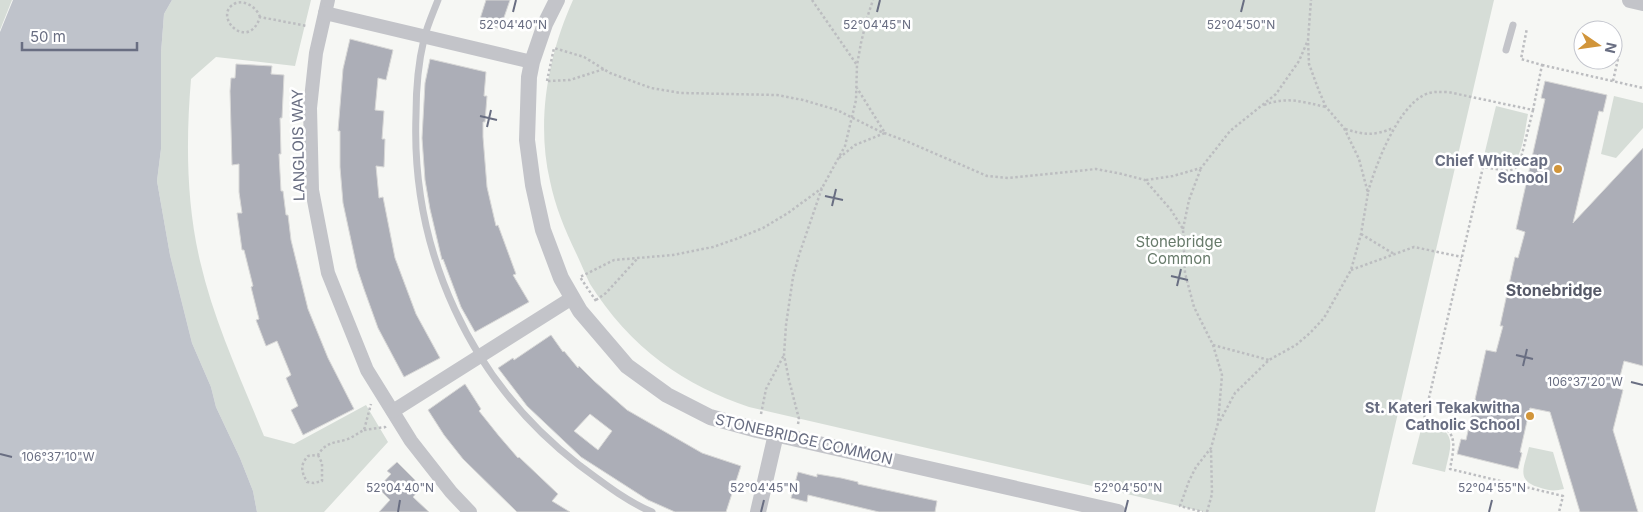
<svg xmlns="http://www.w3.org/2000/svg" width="1643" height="512" viewBox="0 0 1643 512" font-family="Inter,sans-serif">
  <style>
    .green { fill: #d6ddd7 }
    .water { fill: #bfc3cb }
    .building { fill: #acaeb7; stroke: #d8d8d7; fill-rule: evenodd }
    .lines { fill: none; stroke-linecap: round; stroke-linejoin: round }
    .path { stroke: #bcbdc0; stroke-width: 2.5; stroke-dasharray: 2.5 2.5; stroke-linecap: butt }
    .service { stroke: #c3c4c9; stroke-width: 7 }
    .minor { stroke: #c3c4c9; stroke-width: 14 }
    .tertiary { stroke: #c3c4c9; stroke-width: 16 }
    .ticks { fill: none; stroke: #696e82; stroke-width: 2 }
    .poi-dot { fill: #d1953a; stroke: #fff; stroke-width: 2 }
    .labels { text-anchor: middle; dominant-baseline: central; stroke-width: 5; stroke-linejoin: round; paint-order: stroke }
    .street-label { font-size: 15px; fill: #696e82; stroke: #fff }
    .poi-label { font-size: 15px; font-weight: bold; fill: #696e82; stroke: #fff; text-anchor: end }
    .park-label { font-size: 15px; fill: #677a6a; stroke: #fff }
    .neighbourhood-label { font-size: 16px; font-weight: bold; fill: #565968; stroke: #fff }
    .ticks-label { font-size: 12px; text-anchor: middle; fill: #696e82; stroke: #fff; stroke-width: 5; stroke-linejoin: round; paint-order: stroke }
  </style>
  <rect width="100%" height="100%" fill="#f6f7f4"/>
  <g class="green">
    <path d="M0 0H12L0 30Z"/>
    <path d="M172 0H311L295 66 216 57 191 79C186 139 186 201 200 261 214 322 241 379 264 436L294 444 366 405 388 442 324 512H257L253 491 240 458 216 407 211 387 192 343 170 255 157 181 161 149V53L164 14Z"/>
    <path d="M573 0H1494L1375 512H1205L749 407C717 396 688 382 661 362 634 342 608 313 590 284 585 274 581 263 576 253 565 230 555 206 550 181 536 121 548 55 573 0Z"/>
    <path d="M1614 96 1643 103V128L1616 158 1601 154Z"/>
    <path d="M1496 106 1528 114C1525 128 1523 163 1506 168 1499 170 1489 165 1482 164Z"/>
    <path d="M1423 422C1458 431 1452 442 1445 472L1412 464Z"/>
    <path d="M1529 447 1553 452 1564 489C1555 491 1550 491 1541 488 1515 481 1524 468 1529 447Z"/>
  </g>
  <path class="water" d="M13 0H172L164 14 161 53V149L157 181 170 255 192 343 211 387 216 407 240 458 253 491 257 512H0V32Z"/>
  <g class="building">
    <path d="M486 0H510L500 29 479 22Z"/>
    <path d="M350 39 393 50 386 80 378 78 375 110 384 111 382 139H385L384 167 376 166 379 198 383 197 395 258 416 314 440 358 404 377 378 328 364 289 357 268 343 203 340 167V131H338L343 69Z"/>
    <path d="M430 59 486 72 484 96H487L485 122H483V137L487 187 496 226 498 225 516 274 513 275 529 302 475 332 461 307 443 259 442 260 430 209 425 180 422 138 425 83Z"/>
    <path d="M236 64 272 66 271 74 284 75 282 118H280L281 154H279L281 191H283L286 215H288L291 240 308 309 328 358 354 409 303 435 291 410 298 406 286 378 291 375 277 341 266 346 256 320 259 319 251 287 253 286 244 250H242L237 213H242L239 192V164L232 165 230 91 231 78H235Z"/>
    <path d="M1545 81 1607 95 1603 112 1599 111 1573 223 1643 148V366L1624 361 1617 388 1623 390 1613 430 1638 512H1580L1550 412 1530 408 1520 452 1522 453 1518 469 1457 454 1461 439 1466 440 1486 350 1496 352 1503 326H1500L1515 257 1518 258 1525 232 1516 229 1545 99 1541 98Z"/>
    <path d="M551 335 563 352 564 351 578 368 579 366 594 381 627 410 702 453 741 466 726 512H675L648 500 581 457 527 406 498 368 513 358 514 360ZM590 414 612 431 598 450 574 431Z"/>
    <path d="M465 384 481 409 479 411 499 436 518 458 519 457 558 494 552 501 570 512H517L463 459 444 435 428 410Z"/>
    <path d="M397 462 422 487 413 497 429 512H379L390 500 378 488 391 474 387 471Z"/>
    <path d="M798 472 817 477V474L841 478 858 482V484L937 501 935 512H879L808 495 807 502 791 498Z"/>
  </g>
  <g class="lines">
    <g class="path">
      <path d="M812 0 857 65"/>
      <path d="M260 17C257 8 246 0 236 3 210 14 248 54 260 17L307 26"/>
      <path d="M1542 65 1643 88"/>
      <path d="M547 81 554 48 584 57 610 73 651 88 681 93 777 95 803 100 837 110 879 131 906 141 987 176 1008 178 1096 169 1122 174 1145 180 1171 210 1183 229 1185 273 1194 307 1213 345 1222 375 1218 423 1211 448 1196 467 1189 481 1180 506 1203 512"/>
      <path d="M548 81 570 80 604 69"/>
      <path d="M1613 81 1620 50"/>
      <path d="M1264 105C1287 96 1303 102 1326 107"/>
      <path d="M1533 110 1519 166 1509 171 1483 167 1424 419C1457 429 1456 438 1450 469L1563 496 1559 512"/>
      <path d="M1345 129C1364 135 1374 136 1393 128"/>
      <path d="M839 158 855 145 885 133 857 88"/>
      <path d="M1146 180 1173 176 1201 168 1230 131 1276 94 1299 61 1308 40 1311 0"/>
      <path d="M1368 192C1376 164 1397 109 1424 95 1432 91 1439 92 1448 92L1533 110 1542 65 1521 59 1527 28"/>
      <path d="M1183 229 1189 200 1201 168"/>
      <path d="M1361 234 1394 254"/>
      <path d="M1351 270 1414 247 1462 257"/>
      <path d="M596 300 606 293 637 259"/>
      <path d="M596 301 580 277 614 260 673 255 713 247 736 239 763 228 788 213 822 188"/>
      <path d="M1213 345 1269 360"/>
      <path d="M761 414 766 389 784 355"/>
      <path d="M1220 421 1235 393 1269 360 1296 345 1310 333 1324 318 1351 270 1361 234 1368 193 1364 178 1359 159 1344 128 1326 107 1319 91 1309 64 1308 40"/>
      <path d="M798 424 799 419 789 380 784 355 786 325 793 277 799 255 822 188 845 146 856 100 857 65 861 43 867 18 873 0"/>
      <path d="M364 430 385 427 386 429"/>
      <path d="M318 455 322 463V481L314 483 307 482C301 471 300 465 308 456L318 455C325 443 333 443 345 440 352 438 358 433 364 430L371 404"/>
      <path d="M1207 512 1212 494 1211 449"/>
    </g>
    <g class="service">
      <path d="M438 0C433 13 427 26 424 39 418 64 416 90 416 115 411 251 470 381 579 465 602 482 626 501 652 512"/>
      <path d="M1506 50 1513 25"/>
    </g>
    <g class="minor">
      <path d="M328 0 316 53 310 108 312 190 328 273 367 370 411 441 451 492 470 512"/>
      <path d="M325 13 532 62"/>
      <path d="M393 411 572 298"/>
    </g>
    <g class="tertiary">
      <path d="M557 0 545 24 532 62 529 77 527 140 533 185 543 230 561 278 580 311 627 366 667 395 710 417 757 430 1118 512"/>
      <path d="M1630 0 1643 3"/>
      <path d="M758 512 776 434"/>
    </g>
  </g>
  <path class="ticks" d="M513 12 516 0M877 12 880 0M1241 12 1244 0M480 116 497 120M487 127 491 110M825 196 843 200M832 206 836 189M1171 276 1188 280M1177 286 1181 269M1516 355 1533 359M1523 366 1527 349M1631 382 1643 385M0 454 12 457M398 512 400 500M761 512 764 500M1125 512 1128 500M1489 512 1492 500"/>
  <g class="poi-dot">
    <circle cx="1558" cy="169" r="5"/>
    <circle cx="1530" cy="416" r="5"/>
  </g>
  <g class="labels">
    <g class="street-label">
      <text transform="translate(298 145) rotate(-91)">LANGLOIS WAY</text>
      <text transform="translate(804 439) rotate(13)">STONEBRIDGE COMMON</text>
    </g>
    <g class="poi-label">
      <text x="1548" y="160">Chief Whitecap<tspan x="1548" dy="17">School</tspan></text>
      <text x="1520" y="407">St. Kateri Tekakwitha<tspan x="1520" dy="17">Catholic School</tspan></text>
    </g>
    <g class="park-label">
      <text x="1179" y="241">Stonebridge<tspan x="1179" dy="17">Common</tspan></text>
    </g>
    <g class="neighbourhood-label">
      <text x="1554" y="290">Stonebridge</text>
    </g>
  </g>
  <g class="ticks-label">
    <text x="513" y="29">52°04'40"N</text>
    <text x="877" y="29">52°04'45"N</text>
    <text x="1241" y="29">52°04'50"N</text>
    <text x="1585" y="386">106°37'20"W</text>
    <text x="58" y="461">106°37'10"W</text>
    <text x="400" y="492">52°04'40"N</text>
    <text x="764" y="492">52°04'45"N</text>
    <text x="1128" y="492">52°04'50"N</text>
    <text x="1492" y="492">52°04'55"N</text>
  </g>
  <g transform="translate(1598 45) rotate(103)"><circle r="24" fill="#ffffff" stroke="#c3c5cd"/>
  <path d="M0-4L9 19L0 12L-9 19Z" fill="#d1953a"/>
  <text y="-8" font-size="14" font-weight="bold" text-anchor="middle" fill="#696e82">N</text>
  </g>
  <path d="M22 42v8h115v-8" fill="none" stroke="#696e82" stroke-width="2.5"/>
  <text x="30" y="42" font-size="15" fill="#696e82" stroke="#ffffff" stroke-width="4" paint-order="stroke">50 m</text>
</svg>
